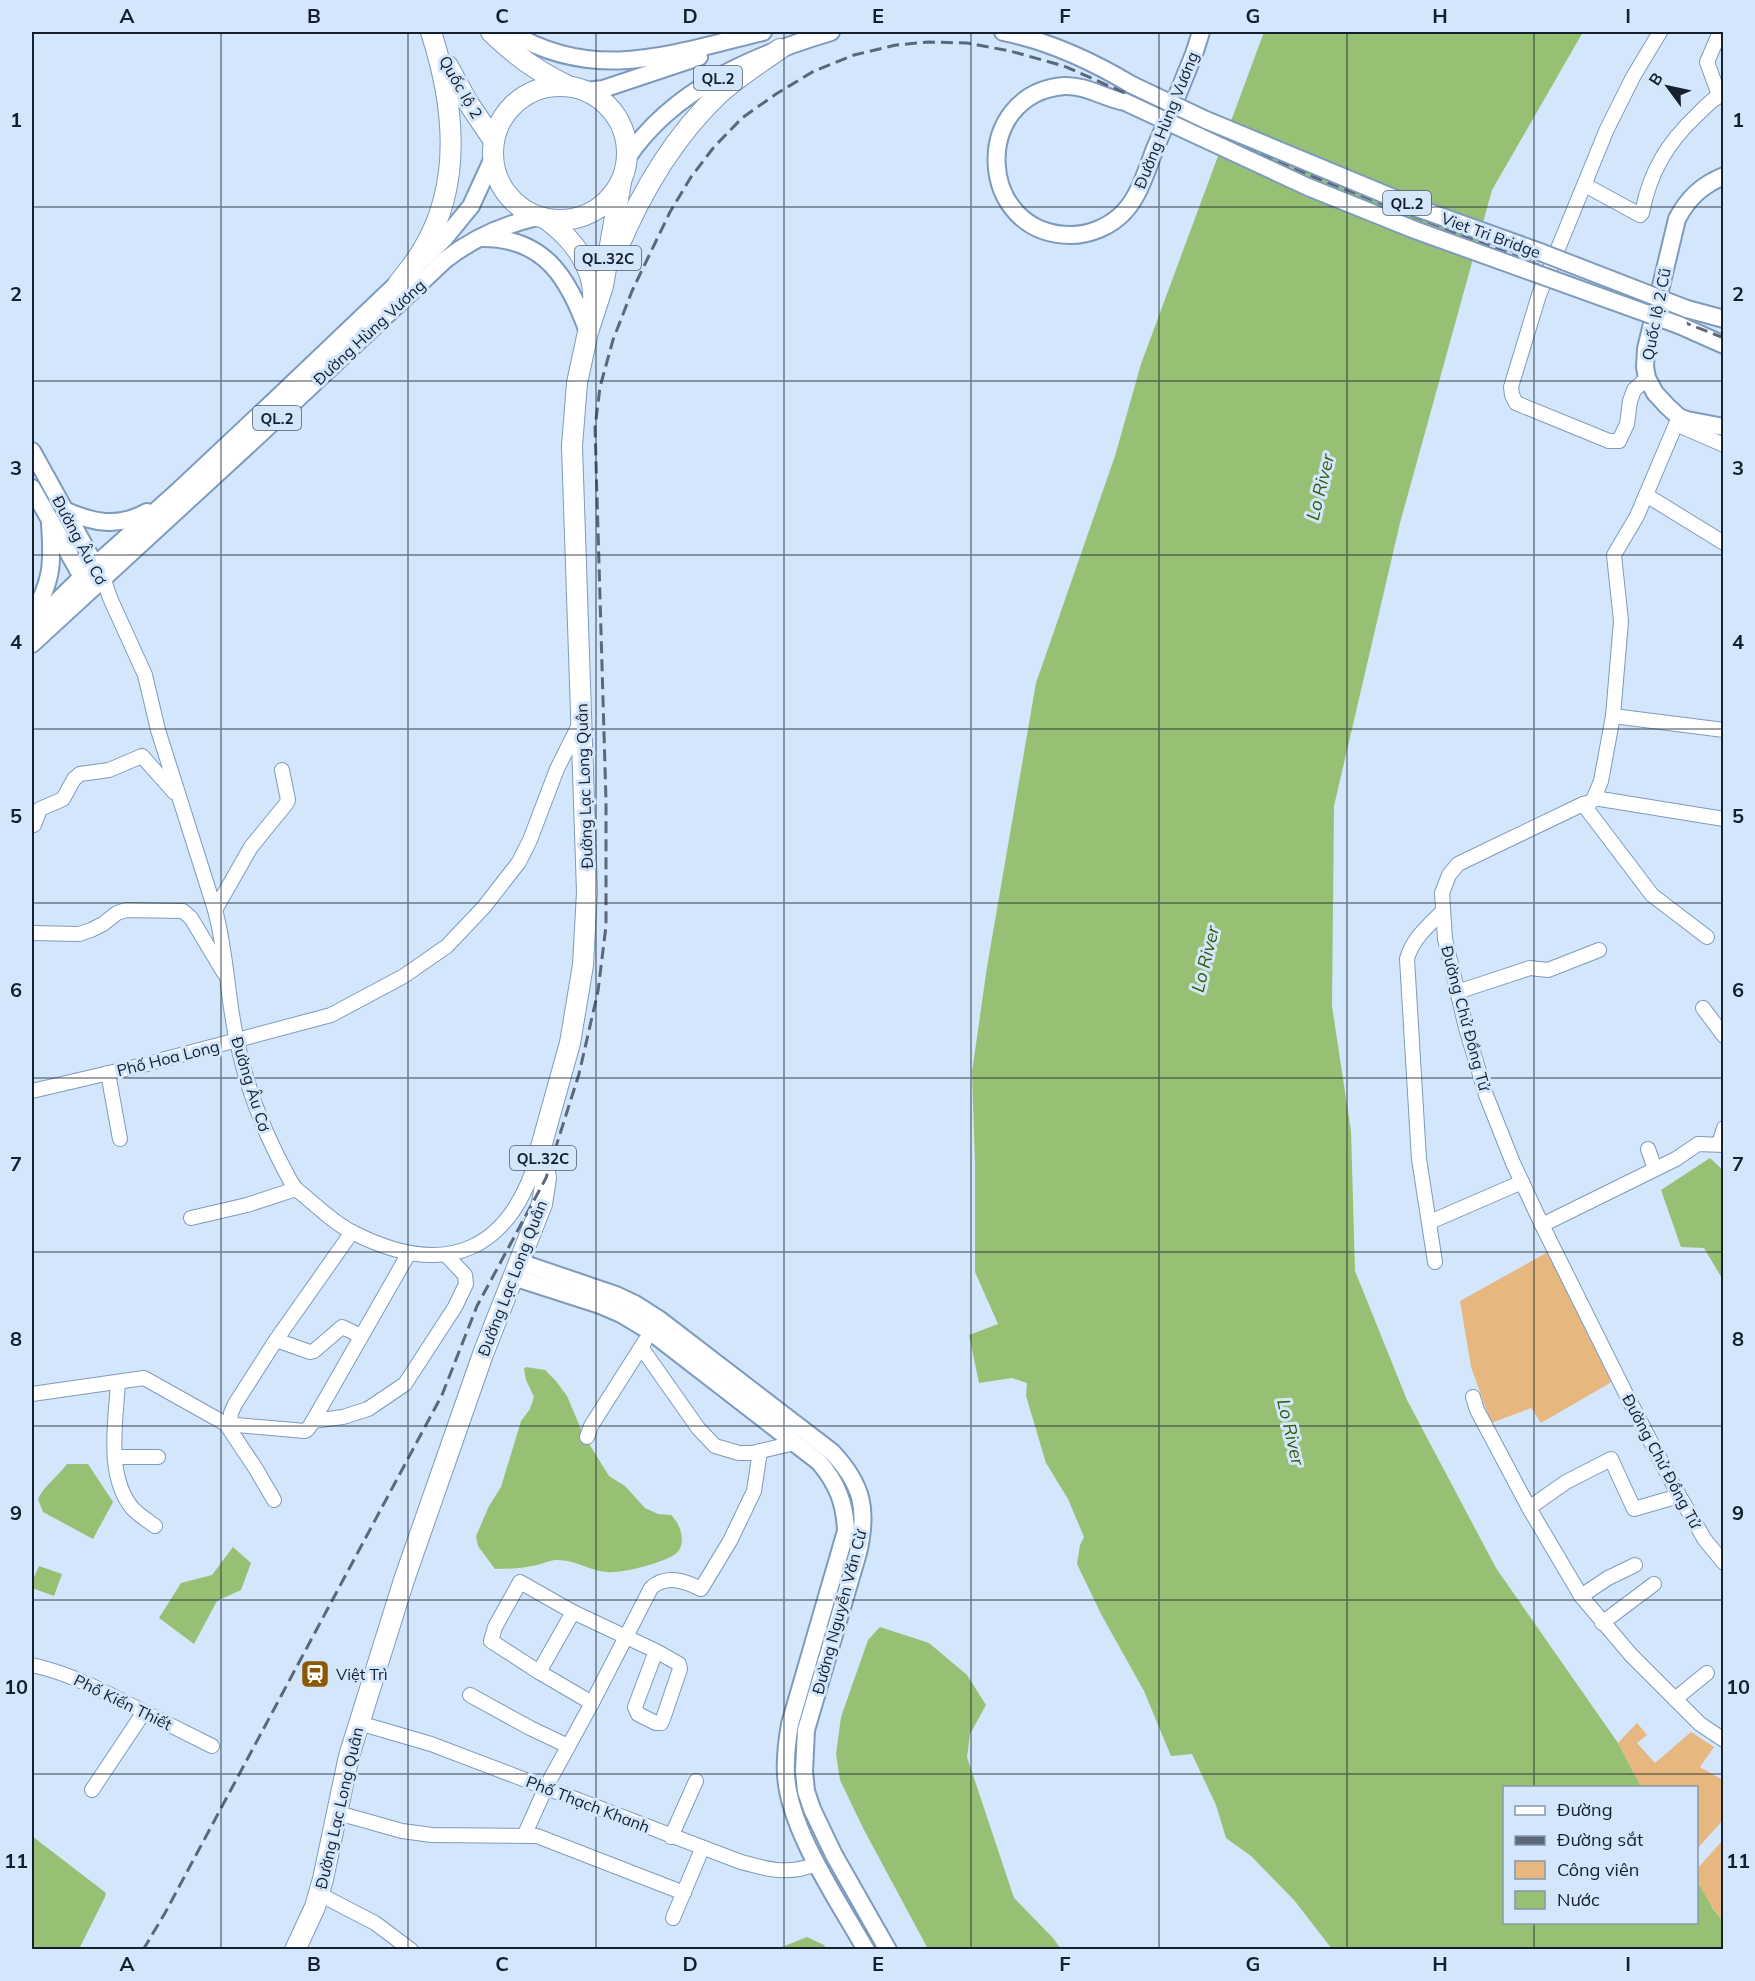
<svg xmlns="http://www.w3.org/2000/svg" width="1755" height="1981" viewBox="0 0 1755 1981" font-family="Mulish,sans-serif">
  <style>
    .green { fill: #e6b880 }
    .water { fill: #97c075 }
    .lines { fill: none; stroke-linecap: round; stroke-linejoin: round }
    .minor-casing { stroke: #7d9bbd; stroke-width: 16 }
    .major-casing { stroke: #7d9bbd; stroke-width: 20 }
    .highway-casing { stroke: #7d9bbd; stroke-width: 22 }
    .minor { stroke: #fff; stroke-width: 14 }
    .major { stroke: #fff; stroke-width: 16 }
    .highway { stroke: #fff; stroke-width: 20 }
    .rail { stroke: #5a6879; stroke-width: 3; stroke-dasharray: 12 6; stroke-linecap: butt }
    .major-bridge-casing { stroke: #7d9bbd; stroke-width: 20; stroke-linecap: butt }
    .major-bridge { stroke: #fff; stroke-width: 16 }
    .grid { fill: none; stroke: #14202d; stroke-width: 1.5; stroke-opacity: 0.55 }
    .labels { text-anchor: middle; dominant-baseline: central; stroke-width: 6; stroke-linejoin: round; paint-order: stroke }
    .shield { fill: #d3e6fc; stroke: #4d5b6b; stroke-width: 1.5 }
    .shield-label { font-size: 15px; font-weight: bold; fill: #14202d }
    .street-label { font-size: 16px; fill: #14202d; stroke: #d3e6fc }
    .poi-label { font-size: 16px; fill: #14202d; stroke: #d3e6fc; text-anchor: start }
    .water-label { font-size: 18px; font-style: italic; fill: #355907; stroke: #d3e6fc }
    .neatline { fill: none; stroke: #14202d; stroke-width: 2 }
    .grid-label { font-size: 20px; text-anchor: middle; font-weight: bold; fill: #14202d }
  </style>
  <rect width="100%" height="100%" fill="#d3e6fc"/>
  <g class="green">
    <path d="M1548 1252 1615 1380 1541 1423 1531 1408 1491 1423 1471 1367 1460 1301Z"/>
    <path d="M1637 1723 1647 1735 1637 1743 1655 1763 1691 1732 1714 1747 1700 1767 1723 1780V1820L1697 1849 1696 1788 1641 1787 1618 1743Z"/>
    <path d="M1723 1840V1921C1712 1907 1697 1889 1696 1870Z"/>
  </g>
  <g class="water">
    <path d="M1264 32H1583L1492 190 1400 523 1334 806 1332 1006 1351 1131 1355 1271 1407 1400 1496 1568 1618 1743 1641 1787 1504 1788V1922H1696L1697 1881 1713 1909 1723 1921V1949H1332L1294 1900 1251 1856 1226 1838 1216 1805 1192 1754 1171 1756 1144 1691 1101 1614 1077 1564 1080 1545 1084 1537 1068 1499 1046 1463 1026 1396 1027 1383 1012 1378 979 1383 969 1335 998 1324 975 1272V1164L972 1072 987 967 1036 683 1115 456 1141 364Z"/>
    <path d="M1710 1158 1723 1170V1280L1704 1248 1681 1247 1661 1190Z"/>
    <path d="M526 1367 545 1370 556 1381 567 1396 583 1434 609 1476 625 1486 645 1508 658 1514 671 1515C681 1524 688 1546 674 1555 662 1563 621 1574 607 1572 590 1571 576 1560 558 1560 551 1560 547 1562 541 1564 527 1568 509 1569 495 1569L478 1546 476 1536 489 1506 501 1487 521 1421 530 1409 534 1397 526 1380 524 1369Z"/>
    <path d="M67 1464H88L113 1502 93 1539 43 1512 38 1499C43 1487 59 1475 67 1464Z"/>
    <path d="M233 1547 251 1563 241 1590 217 1601 194 1644 159 1618 181 1583 212 1575Z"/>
    <path d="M39 1566 62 1574 54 1596 32 1588V1582Z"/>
    <path d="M880 1627 929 1643 967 1675 986 1705 970 1734 967 1757 1014 1898 1053 1938 1061 1949H928L863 1828 840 1780 836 1754 841 1717 868 1640Z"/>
    <path d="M32 1836 106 1893 105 1897 79 1949H32Z"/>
    <path d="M807 1937 824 1945 826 1949H777Z"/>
  </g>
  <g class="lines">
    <g class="minor-casing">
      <g id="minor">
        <path d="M1719 95 1707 62 1720 32"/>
        <path d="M1585 185 1640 215 1642 213C1650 171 1668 142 1698 114 1706 106 1714 97 1724 94"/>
        <path d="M1647 378 1634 390 1630 401 1627 424 1619 441H1609L1516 403 1512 395 1511 387 1539 295 1607 129 1633 77 1660 32"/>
        <path d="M1679 417 1637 516 1614 555 1621 621 1613 716 1601 781 1594 798 1591 802 1583 804 1458 864 1449 875 1442 893 1445 939 1466 1028 1486 1095 1513 1163 1542 1225 1626 1394 1676 1490 1705 1540 1724 1563"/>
        <path d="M1676 424 1724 445"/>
        <path d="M1646 495 1724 543"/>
        <path d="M103 577 110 598 145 675 158 730 215 910C227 953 227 998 237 1041 247 1091 266 1137 291 1182L296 1189C314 1203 333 1223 354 1233 447 1280 511 1251 539 1152"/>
        <path d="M1613 716 1724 730"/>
        <path d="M1594 798 1724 819"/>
        <path d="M1583 804 1652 895 1707 937"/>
        <path d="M34 825 40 809 63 799 74 779 80 774 109 770 142 756 174 792"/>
        <path d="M215 910 251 847 286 804 288 800 282 770"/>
        <path d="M32 933 79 934 91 930 103 924 117 913 126 910 183 911 191 918 224 973"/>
        <path d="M1457 992 1530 968 1548 970 1599 950"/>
        <path d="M1703 1008 1724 1036"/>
        <path d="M108 1073 120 1139"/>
        <path d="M32 1091 143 1065 331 1015 404 976 447 946 484 907 519 862 530 840 557 769 580 723"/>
        <path d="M1719 1144 1724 1128"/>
        <path d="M1648 1149 1655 1169"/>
        <path d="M191 1218 247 1205 296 1189"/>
        <path d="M1430 1222 1522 1182"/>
        <path d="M1542 1225 1676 1159 1698 1144 1724 1145"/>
        <path d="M1435 1262 1419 1159 1407 959C1412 939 1429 925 1443 911"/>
        <path d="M276 1340 310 1352 314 1351 342 1327 361 1336"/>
        <path d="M641 1347 698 1428 715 1446 739 1453H752L795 1443"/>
        <path d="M118 1382C116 1421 105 1476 133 1509 139 1515 148 1521 155 1526"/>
        <path d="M32 1394 144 1378 226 1424 305 1431 308 1429 313 1421 409 1253"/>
        <path d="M1473 1397 1477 1410 1529 1508 1581 1596 1631 1655 1700 1724 1724 1740"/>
        <path d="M313 1421 343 1417 368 1409 405 1384 455 1307 466 1284 465 1275 446 1255"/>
        <path d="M226 1424 256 1469 274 1500"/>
        <path d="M230 1424 231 1413 235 1404 276 1340 352 1232"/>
        <path d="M587 1437 591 1426 645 1341"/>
        <path d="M116 1457H158"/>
        <path d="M1529 1508 1566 1482 1611 1459 1634 1509 1679 1496"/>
        <path d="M1581 1596 1608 1578 1635 1565"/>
        <path d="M573 1612 539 1672 592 1703"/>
        <path d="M1602 1623 1654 1584"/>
        <path d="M32 1665C73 1674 109 1694 146 1713 168 1724 190 1735 212 1746"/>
        <path d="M539 1672 491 1641 495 1627 520 1582 573 1612 656 1651 679 1664 680 1669 663 1719 661 1723H656L638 1714 635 1707 656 1651"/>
        <path d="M470 1695 530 1728 568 1746"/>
        <path d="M1675 1699 1707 1673"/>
        <path d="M359 1723 431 1744 741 1862C770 1870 788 1875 817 1864"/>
        <path d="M92 1790 144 1712"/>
        <path d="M338 1813 402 1831 432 1835 537 1836 684 1893"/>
        <path d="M525 1834 546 1787 592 1703 651 1588C666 1574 685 1581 701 1589L730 1541 754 1491 760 1451"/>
        <path d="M671 1837 696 1781"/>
        <path d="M319 1894 375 1923 411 1950"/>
        <path d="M673 1918 702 1849"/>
      </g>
    </g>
    <g class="major-casing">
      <g id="major">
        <path d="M510 32C596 84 674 53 763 32"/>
        <path d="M1003 32C1049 41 1092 61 1132 85"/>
        <path d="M586 91 603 89 699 57"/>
        <path d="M1125 102C1104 98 1086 85 1064 86 970 94 976 235 1071 235 1090 235 1111 226 1124 212 1139 196 1146 172 1154 151 1168 119 1181 86 1194 54L1201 32"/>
        <path d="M627 158C673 89 754 55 831 32"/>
        <path d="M1724 176C1702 185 1688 198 1677 219L1646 349 1645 367 1647 378 1655 393 1667 406 1679 417 1687 420 1724 427"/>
        <path d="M481 238C545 237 569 279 588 332"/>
        <path d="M1687 309 1724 319"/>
        <path d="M1679 325 1724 345"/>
        <path d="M32 451 100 574"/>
        <path d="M32 488 82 577 89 585"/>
        <path d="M64 510C93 523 118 528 147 512"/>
        <path d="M32 617C52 580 53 566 50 524"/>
        <path d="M32 626 82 577 176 493 275 400 444 239 471 206 493 158"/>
        <path d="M32 644 258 436 445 260C473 238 503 225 537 217"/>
        <path d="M519 1262 616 1295 635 1304 660 1320 832 1452C863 1485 868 1510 858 1553L806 1730 804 1771 806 1791 812 1809 834 1855 888 1950"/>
        <path d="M513 1277 600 1305 621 1314 651 1332 819 1462C837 1483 845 1503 846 1531L790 1724C787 1741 785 1758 786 1775 789 1830 839 1902 866 1950"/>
      </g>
    </g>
    <g class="highway-casing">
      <g id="highway">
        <path d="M491 32C515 55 535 70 566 85"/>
        <path d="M448 66 467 101 494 141"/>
        <circle cx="560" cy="153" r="67"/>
        <path d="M546 219C573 239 596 268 593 303"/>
        <path d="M615 255C639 196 673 137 720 93 738 77 759 63 780 49"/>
        <path d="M398 284C406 273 415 263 422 251 464 183 454 103 431 32"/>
        <path d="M295 1950 315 1907 323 1879 349 1756 404 1580 483 1354 542 1204 546 1178 541 1147 570 1043 583 965 587 892 572 446 577 383 588 332 603 286 621 182"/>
      </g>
    </g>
    <use href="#minor" class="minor"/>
    <use href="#major" class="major"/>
    <use href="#highway" class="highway"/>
    <path class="rail" d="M143 1950 165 1913 442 1395 477 1306 546 1178 579 1074 598 991 606 926V801L595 428 600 387 613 340 632 291 670 212 691 177 714 147 742 118 776 94 814 71 854 55 896 45 929 42 967 43 1010 51 1064 66 1314 177 1724 338"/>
    <g class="major-bridge-casing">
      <g id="major-bridge">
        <path d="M1132 85 1206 120 1420 209 1540 252 1687 309"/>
        <path d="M1125 102 1308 187 1415 230 1679 325"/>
      </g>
    </g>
    <use href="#major-bridge" class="major-bridge"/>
  </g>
  <path class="grid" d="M221 32V1950M408 32V1950M596 32V1950M784 32V1950M971 32V1950M1159 32V1950M1347 32V1950M1534 32V1788M32 207H1724M32 381H1724M32 555H1724M32 729H1724M32 903H1724M32 1078H1724M32 1252H1724M32 1426H1724M32 1600H1724M32 1774H1724M1534 1922V1950"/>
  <defs>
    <g id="station-square" transform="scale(1.5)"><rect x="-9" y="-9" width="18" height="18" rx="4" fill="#8b5903" stroke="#d3e6fc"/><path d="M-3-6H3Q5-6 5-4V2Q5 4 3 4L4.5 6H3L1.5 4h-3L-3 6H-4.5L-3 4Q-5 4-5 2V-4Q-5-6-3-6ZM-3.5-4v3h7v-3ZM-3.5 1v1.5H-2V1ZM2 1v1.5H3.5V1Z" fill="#fff"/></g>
  </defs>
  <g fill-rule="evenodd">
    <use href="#station-square" x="315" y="1674"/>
  </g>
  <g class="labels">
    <g class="shield">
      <rect x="694" y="66" width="48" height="24" rx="4.5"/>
      <rect x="1383" y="191" width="48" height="24" rx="4.5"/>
      <rect x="575" y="246" width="66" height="24" rx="4.5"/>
      <rect x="253" y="406" width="48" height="24" rx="4.5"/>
      <rect x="510" y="1146" width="66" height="24" rx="4.5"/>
    </g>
    <g class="shield-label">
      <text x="718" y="78">QL.2</text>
      <text x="1407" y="203">QL.2</text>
      <text x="608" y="258">QL.32C</text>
      <text x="277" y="418">QL.2</text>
      <text x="543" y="1158">QL.32C</text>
    </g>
    <g class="street-label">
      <text transform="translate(461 87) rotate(60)">Quốc lộ 2</text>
      <text transform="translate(1166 120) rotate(-68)">Đường Hùng Vương</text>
      <text transform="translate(1491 235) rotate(20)">Viet Tri Bridge</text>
      <text transform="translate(1656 314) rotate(-79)">Quốc lộ 2 Cũ</text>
      <text transform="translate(369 332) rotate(-43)">Đường Hùng Vương</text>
      <text transform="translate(80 540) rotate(62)">Đường Âu Cơ</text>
      <text transform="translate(584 786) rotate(-92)">Đường Lạc Long Quân</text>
      <text transform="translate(1466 1018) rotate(75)">Đường Chử Đồng Tử</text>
      <text transform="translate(168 1058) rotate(-14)">Phố Hoa Long</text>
      <text transform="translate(251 1084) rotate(73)">Đường Âu Cơ</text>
      <text transform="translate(512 1278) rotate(-69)">Đường Lạc Long Quân</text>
      <text transform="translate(1662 1461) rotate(62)">Đường Chử Đồng Tử</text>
      <text transform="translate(839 1612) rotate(-75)">Đường Nguyễn Văn Cừ</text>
      <text transform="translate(123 1702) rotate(26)">Phố Kiến Thiết</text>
      <text transform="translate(588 1804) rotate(21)">Phố Thạch Khanh</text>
      <text transform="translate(339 1808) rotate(-77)">Đường Lạc Long Quân</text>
    </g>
    <g class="poi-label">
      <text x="336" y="1674">Việt Trì</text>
    </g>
    <g class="water-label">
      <text transform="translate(1320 487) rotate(-76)">Lo River</text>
      <text transform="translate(1205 959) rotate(-76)">Lo River</text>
      <text transform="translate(1291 1432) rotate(77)">Lo River</text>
    </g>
  </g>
  <rect width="1755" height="1981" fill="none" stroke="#d3e6fc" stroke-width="66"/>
  <rect x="1503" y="1786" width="195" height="138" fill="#d3e6fc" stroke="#8797a9" stroke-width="1.5"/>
  <rect x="1515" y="1806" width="30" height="9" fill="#ffffff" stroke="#8797a9" stroke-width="1.5"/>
  <text x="1557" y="1816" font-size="18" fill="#14202d">Đường</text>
  <rect x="1515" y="1836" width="30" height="9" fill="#5a6879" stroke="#8797a9" stroke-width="1.5"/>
  <text x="1557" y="1846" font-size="18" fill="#14202d">Đường sắt</text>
  <rect x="1515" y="1861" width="30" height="18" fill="#e6b880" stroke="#8797a9" stroke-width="1.5"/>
  <text x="1557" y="1876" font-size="18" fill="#14202d">Công viên</text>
  <rect x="1515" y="1891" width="30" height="18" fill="#97c075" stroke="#8797a9" stroke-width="1.5"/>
  <text x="1557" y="1906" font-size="18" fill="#14202d">Nước</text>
  <g transform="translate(1668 87) rotate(303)" stroke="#d3e6fc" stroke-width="4.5" paint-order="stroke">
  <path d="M0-4.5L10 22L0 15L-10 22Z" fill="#14202d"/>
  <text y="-9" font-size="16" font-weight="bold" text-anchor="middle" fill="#14202d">B</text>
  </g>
  <rect x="33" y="33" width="1689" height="1915" class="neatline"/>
  <g class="grid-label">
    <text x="127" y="23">A</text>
    <text x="314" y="23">B</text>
    <text x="502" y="23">C</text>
    <text x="690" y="23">D</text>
    <text x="878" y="23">E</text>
    <text x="1065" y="23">F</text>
    <text x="1253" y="23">G</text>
    <text x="1440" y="23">H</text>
    <text x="1628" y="23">I</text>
    <text x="16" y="127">1</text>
    <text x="1738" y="127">1</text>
    <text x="16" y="301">2</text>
    <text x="1738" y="301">2</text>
    <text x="16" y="475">3</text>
    <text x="1738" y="475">3</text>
    <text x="16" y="649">4</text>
    <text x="1738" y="649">4</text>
    <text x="16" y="823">5</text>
    <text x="1738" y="823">5</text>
    <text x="16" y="997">6</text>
    <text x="1738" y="997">6</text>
    <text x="16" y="1171">7</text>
    <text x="1738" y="1171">7</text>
    <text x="16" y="1346">8</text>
    <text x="1738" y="1346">8</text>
    <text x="16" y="1520">9</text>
    <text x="1738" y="1520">9</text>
    <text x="16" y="1694">10</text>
    <text x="1738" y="1694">10</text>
    <text x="16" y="1868">11</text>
    <text x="1738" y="1868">11</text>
    <text x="127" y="1971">A</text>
    <text x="314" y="1971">B</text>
    <text x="502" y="1971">C</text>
    <text x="690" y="1971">D</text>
    <text x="878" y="1971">E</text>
    <text x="1065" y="1971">F</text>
    <text x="1253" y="1971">G</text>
    <text x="1440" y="1971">H</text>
    <text x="1628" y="1971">I</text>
  </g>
</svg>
